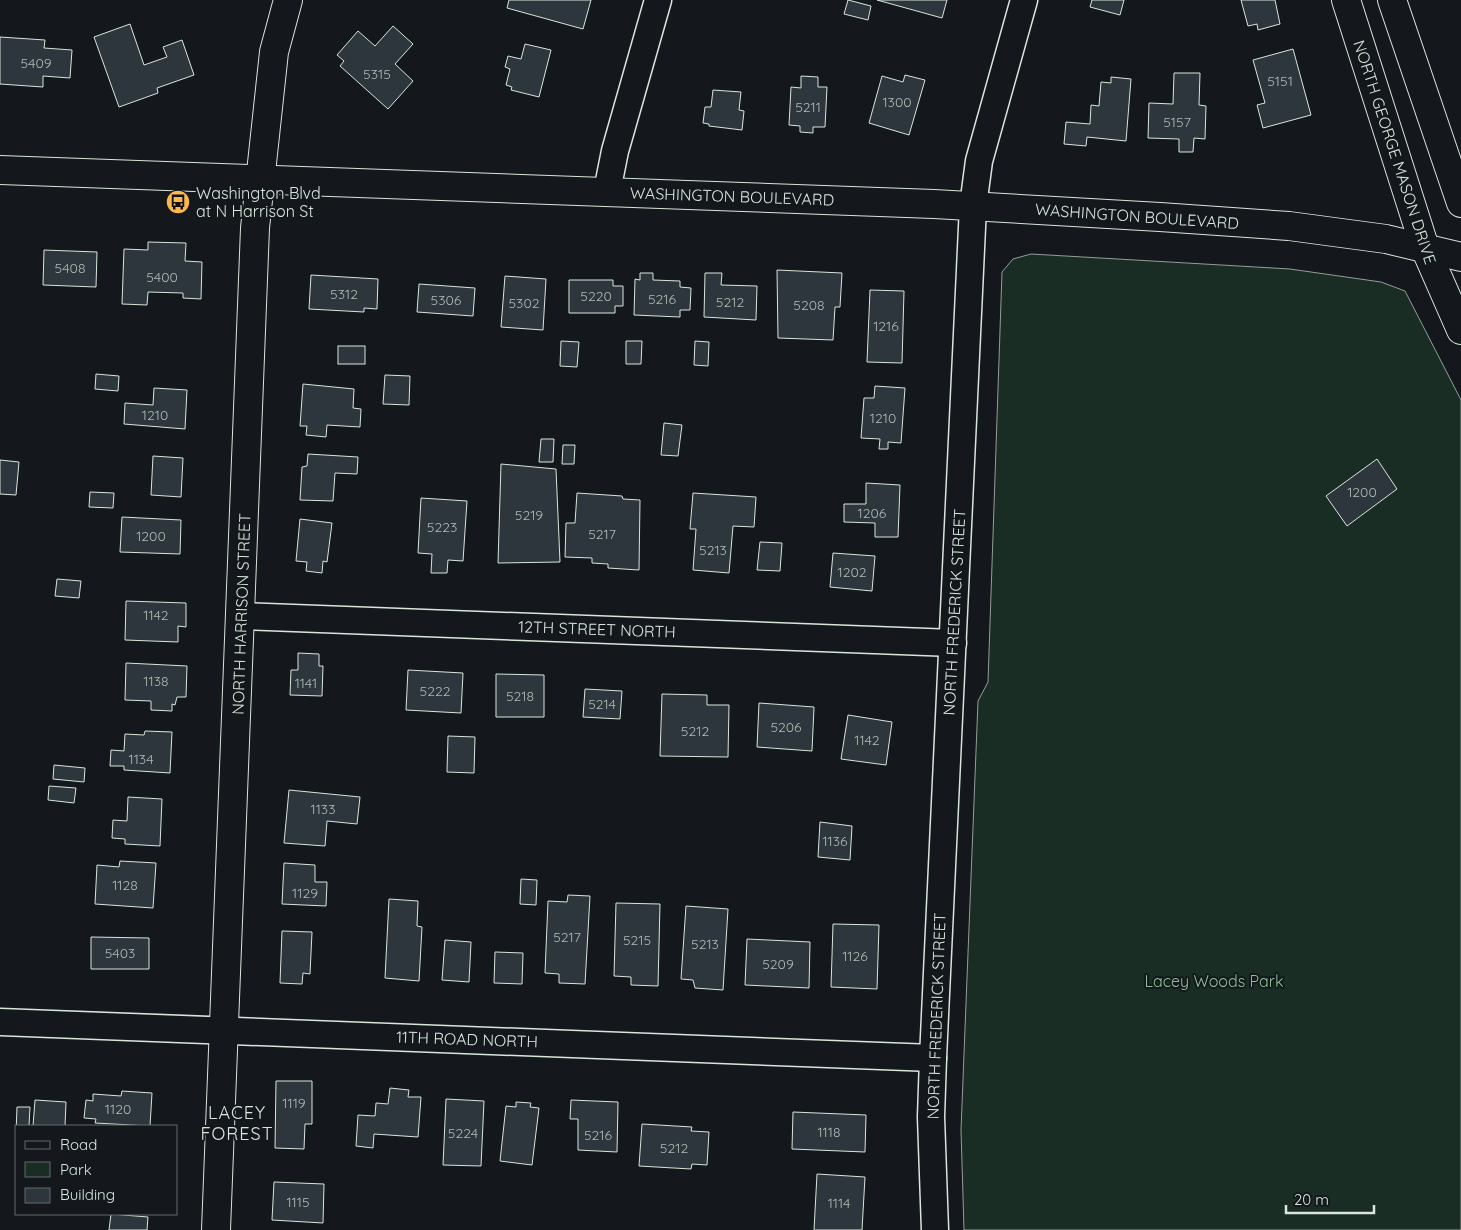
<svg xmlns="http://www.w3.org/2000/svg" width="1461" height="1230" viewBox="0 0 1461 1230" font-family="Quicksand,sans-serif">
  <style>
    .green { fill: #1a2d24; stroke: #939e99 }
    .building { fill: #2c363c; stroke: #d8e6dc }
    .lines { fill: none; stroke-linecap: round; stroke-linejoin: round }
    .street-casing { stroke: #d8e6dc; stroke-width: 29 }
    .secondary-casing { stroke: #d8e6dc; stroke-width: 30 }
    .street { stroke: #14181c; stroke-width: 26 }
    .secondary { stroke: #14181c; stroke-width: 28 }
    .labels { text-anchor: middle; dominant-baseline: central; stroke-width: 4; stroke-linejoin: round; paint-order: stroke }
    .number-label { font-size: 14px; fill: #adbab4 }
    .street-label { font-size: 16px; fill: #d8e6dc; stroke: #14181c }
    .poi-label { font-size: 16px; fill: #d8e6dc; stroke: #14181c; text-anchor: start }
    .park-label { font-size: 16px; fill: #8ac095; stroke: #14181c }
    .neighbourhood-label { font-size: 18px; letter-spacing: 1px; fill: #d8e6dc; stroke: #14181c }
  </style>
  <rect width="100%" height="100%" fill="#14181c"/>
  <path class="green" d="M1031 254 1290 269 1381 282 1405 291 1461 400V1230H964L961 1130 978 701 988 682 1002 272 1013 259Z"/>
  <g class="building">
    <path d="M509 0H591L583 29 507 8Z"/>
    <path d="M848 0 871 6 868 20 844 14Z"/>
    <path d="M877 0H947L942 18Z"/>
    <path d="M1092 0H1124L1120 15 1090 7Z"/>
    <path d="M1241 0H1275L1280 24 1258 30 1257 24 1248 26Z"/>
    <path d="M130 24 144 65 167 57 163 47 182 40 194 75 157 88 158 93 119 107 94 37Z"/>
    <path d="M393 26 413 44 395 64 413 81 388 109 340 66 344 61 337 55 358 31 375 46Z"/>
    <path d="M0 37 45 40 44 48 72 50 70 78 43 76V87L0 84Z"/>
    <path d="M525 44 551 50 539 97 511 90 512 87 506 85 510 69 505 67 508 56 521 59Z"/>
    <path d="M1293 49 1311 115 1263 128 1257 105 1265 103 1253 60Z"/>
    <path d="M1174 73H1200L1199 105 1206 106 1205 139 1194 138 1193 152H1179V139L1148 138 1149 103 1173 104Z"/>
    <path d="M905 75 925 80 909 135 869 123 882 76 903 82Z"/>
    <path d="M801 76 818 77V87H827L825 127H813V133L800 132V126L789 125 791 87 801 88Z"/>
    <path d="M1111 77 1131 79 1126 141 1087 137 1086 146 1064 144 1066 122 1090 124 1091 105 1099 106 1101 82 1111 83Z"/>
    <path d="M713 90 741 92 739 110 744 111 742 130 709 126V124L703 123 705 107H711Z"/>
    <path d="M148 242 186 243 185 261 202 262 201 299 183 298V293L148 292 147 305 122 304 124 249 148 250Z"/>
    <path d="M44 250 97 252 96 287 43 285Z"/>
    <path d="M777 270 842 273 840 307H835L833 340 778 338Z"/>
    <path d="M640 273H653V280L680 281V287L691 288 690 310H680V317L634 315 635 279 640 280Z"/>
    <path d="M705 273H722L721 285 757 286 756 320 704 317Z"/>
    <path d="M311 275 378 279 377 309 364 308V312L309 309Z"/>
    <path d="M505 276 546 279 543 330 501 327Z"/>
    <path d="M569 280H613V286H623V306H615V313H569Z"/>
    <path d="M419 284 475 288 473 316 417 312Z"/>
    <path d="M870 290 904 291 902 363 867 362Z"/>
    <path d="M561 341 579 342 577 367 560 366Z"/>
    <path d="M626 341H642L641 364H626Z"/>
    <path d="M695 341 709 342 708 366 694 365Z"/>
    <rect x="338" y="346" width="27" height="18"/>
    <path d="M96 374 119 376 118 391 95 389Z"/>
    <path d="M385 375 410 376 409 405 383 404Z"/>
    <path d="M303 384 354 389 353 408 361 409 360 427 327 425 326 437 306 435 307 426H300Z"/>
    <path d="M875 386 905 388 901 443 888 442V449H879L880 439 861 438 864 398H874Z"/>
    <path d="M154 388 187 390 185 429 124 424 125 403 153 405Z"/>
    <path d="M664 423 682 425 678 456 661 455Z"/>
    <path d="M541 439H554L553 462H539Z"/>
    <path d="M563 445H575L574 464H562Z"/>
    <path d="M308 454 358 457 357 474 335 473 333 501 300 500 302 467 307 466Z"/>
    <path d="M153 456 183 458 181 497 151 495Z"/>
    <path d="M1377 459 1397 489 1347 526 1326 496Z"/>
    <path d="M0 460 19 462 16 495 0 494Z"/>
    <path d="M501 464 556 469 560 562 498 563Z"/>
    <path d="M866 483 900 485 898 537H875V523L844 522V504H866Z"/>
    <path d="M90 492 114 493 113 508 89 507Z"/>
    <path d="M577 493 622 496 623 499 640 500 639 570 608 568V564L592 563V558L565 557 566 523H575Z"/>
    <path d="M693 493 756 497 754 527 733 526 729 573 693 570 696 529H690Z"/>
    <path d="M421 498 467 501 463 561 448 560 447 573H431L432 554 418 553Z"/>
    <path d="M122 517 181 520 180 554 120 552Z"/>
    <path d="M300 519 332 523 327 562 323 561 322 573 306 571 307 562 296 561Z"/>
    <path d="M760 542 782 543 780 571 757 570Z"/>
    <path d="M833 553 875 556 872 591 830 587Z"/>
    <path d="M57 579 81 581 79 598 55 596Z"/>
    <path d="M126 601 186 603V627L178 626V642L125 640Z"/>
    <path d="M298 653 319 654V666H323L322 696 290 695 291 670H298Z"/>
    <path d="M126 663 187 666 186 697H177L175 705 172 704V711L151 710V701L125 700Z"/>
    <path d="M408 670 463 673 461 713 406 710Z"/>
    <path d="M496 674 544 675V717H496Z"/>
    <path d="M585 689 622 691 620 719 583 717Z"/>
    <path d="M662 694 707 695V705H729L728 757 660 756Z"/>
    <path d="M759 703 814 707 812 751 757 747Z"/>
    <path d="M848 715 892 722 886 765 841 759Z"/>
    <path d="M145 731 172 732 170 773 124 770V766H110L111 750 124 751 125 734 144 735Z"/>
    <path d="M448 736 475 737 474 773 447 772Z"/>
    <path d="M54 765 85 768 84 782 53 779Z"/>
    <path d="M49 786 76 788 74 803 48 800Z"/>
    <path d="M289 790 360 797 357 824 327 821 325 846 284 843Z"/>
    <path d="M128 797 162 799 160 846 125 844V839L112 838 113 820 127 821Z"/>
    <path d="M820 822 852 826 850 860 818 857Z"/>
    <path d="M120 861 156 863 153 908 95 904 97 865 119 867Z"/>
    <path d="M284 863 315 865V882H327L326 906 282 904Z"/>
    <path d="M521 879 537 880 536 905 520 904Z"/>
    <path d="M568 895 590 896 585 984 559 983V974L545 973 548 901 567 902Z"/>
    <path d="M389 899 418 901 417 926 422 927 419 981 385 978Z"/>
    <path d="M616 903 660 904 658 986 631 985V977L614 976Z"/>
    <path d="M686 906 728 909 723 990 695 988 693 980 681 979Z"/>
    <path d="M833 924 879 925 877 989 831 987Z"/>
    <path d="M282 931 312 932 310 974 303 973 302 984 280 983Z"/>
    <path d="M91 937 149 938V969H91Z"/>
    <path d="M747 939 810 942 809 988 745 985Z"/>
    <path d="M445 940 471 942 469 982 442 980Z"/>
    <path d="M495 952 523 953 522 984 494 983Z"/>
    <path d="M276 1081H312V1124H305L304 1149 275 1148Z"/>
    <path d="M390 1088 409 1090 408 1097H421L418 1137 374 1134 373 1148 356 1146 358 1115 375 1116 376 1103 388 1104Z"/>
    <path d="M122 1091 152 1093 150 1126 95 1123 96 1119 84 1118 86 1100 93 1101V1094L121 1096Z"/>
    <path d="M446 1099 484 1101 481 1166 443 1165Z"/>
    <path d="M35 1100 66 1102 65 1126H33Z"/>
    <path d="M571 1100 618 1102 617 1152 578 1150V1119H570Z"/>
    <path d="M516 1102 531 1103 530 1107 539 1108 532 1165 500 1161 506 1106 516 1107Z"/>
    <path d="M17 1107H30L29 1126H16V1133Z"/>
    <path d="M793 1112 866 1115 865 1152 792 1149Z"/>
    <path d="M642 1124 692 1127 691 1131 709 1132 707 1165 692 1164 691 1169 639 1166Z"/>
    <path d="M817 1174 865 1177 862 1230H814Z"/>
    <path d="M274 1182 324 1184 323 1223 272 1220Z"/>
    <path d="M111 1214 148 1217 147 1230H109Z"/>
  </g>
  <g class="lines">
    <g class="street-casing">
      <g id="street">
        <path d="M607 191 615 151 658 0"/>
        <path d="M241 616 953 643"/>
        <path d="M0 1022 933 1058"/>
        <path d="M935 1230 931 1117 933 1058 973 206 979 161 1024 0"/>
      </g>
    </g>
    <g class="secondary-casing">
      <g id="secondary">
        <path d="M1346 0 1425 248 1461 330"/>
        <path d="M1392 0 1461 203"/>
        <path d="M0 170 934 204 1160 217 1289 226 1386 239 1461 257"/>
        <path d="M216 1230 255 228 274 52 288 0"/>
      </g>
    </g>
    <use href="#street" class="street"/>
    <use href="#secondary" class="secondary"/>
  </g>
  <defs>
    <g id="bus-disc" transform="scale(1.25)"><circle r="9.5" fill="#ffb74d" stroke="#14181c"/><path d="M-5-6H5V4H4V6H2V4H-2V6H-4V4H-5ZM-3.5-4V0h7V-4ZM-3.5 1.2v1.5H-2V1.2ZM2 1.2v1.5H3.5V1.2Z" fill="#111"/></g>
  </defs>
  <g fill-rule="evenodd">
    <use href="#bus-disc" x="178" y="202"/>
  </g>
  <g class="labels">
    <g class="number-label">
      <text x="36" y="63">5409</text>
      <text x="377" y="74">5315</text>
      <text x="1280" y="81">5151</text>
      <text x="897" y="102">1300</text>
      <text x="808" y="107">5211</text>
      <text x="1177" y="122">5157</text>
      <text x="70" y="268">5408</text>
      <text x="162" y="277">5400</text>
      <text x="344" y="294">5312</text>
      <text x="596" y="296">5220</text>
      <text x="662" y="299">5216</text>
      <text x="446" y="300">5306</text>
      <text x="730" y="302">5212</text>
      <text x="524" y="303">5302</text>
      <text x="809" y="305">5208</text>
      <text x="886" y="326">1216</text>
      <text x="155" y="415">1210</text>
      <text x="883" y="418">1210</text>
      <text x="1362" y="492">1200</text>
      <text x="872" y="513">1206</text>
      <text x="529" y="515">5219</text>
      <text x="442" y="527">5223</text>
      <text x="602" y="534">5217</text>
      <text x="151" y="536">1200</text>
      <text x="713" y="550">5213</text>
      <text x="852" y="572">1202</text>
      <text x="156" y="615">1142</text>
      <text x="156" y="681">1138</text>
      <text x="306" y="683">1141</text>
      <text x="435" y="691">5222</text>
      <text x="520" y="696">5218</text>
      <text x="602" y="704">5214</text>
      <text x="786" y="727">5206</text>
      <text x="695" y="731">5212</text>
      <text x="867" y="740">1142</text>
      <text x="141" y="759">1134</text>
      <text x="323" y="809">1133</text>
      <text x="835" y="841">1136</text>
      <text x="125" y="885">1128</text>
      <text x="305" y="893">1129</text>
      <text x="567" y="937">5217</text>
      <text x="637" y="940">5215</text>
      <text x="705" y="944">5213</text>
      <text x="120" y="953">5403</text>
      <text x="855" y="956">1126</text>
      <text x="778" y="964">5209</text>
      <text x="294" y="1103">1119</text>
      <text x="118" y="1109">1120</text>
      <text x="829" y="1132">1118</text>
      <text x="463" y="1133">5224</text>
      <text x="598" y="1135">5216</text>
      <text x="674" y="1148">5212</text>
      <text x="298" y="1202">1115</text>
      <text x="839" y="1203">1114</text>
    </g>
    <g class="street-label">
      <text transform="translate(1395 152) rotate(72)">NORTH GEORGE MASON DRIVE</text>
      <text transform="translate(732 196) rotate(2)">WASHINGTON BOULEVARD</text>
      <text transform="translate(1137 216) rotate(4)">WASHINGTON BOULEVARD</text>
      <text transform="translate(954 612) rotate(-87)">NORTH FREDERICK STREET</text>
      <text transform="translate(241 614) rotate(-88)">NORTH HARRISON STREET</text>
      <text transform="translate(597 629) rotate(2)">12TH STREET NORTH</text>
      <text transform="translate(936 1016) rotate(-88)">NORTH FREDERICK STREET</text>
      <text transform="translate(467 1039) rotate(2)">11TH ROAD NORTH</text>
    </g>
    <g class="poi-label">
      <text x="196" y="193">Washington Blvd<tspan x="196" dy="18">at N Harrison St</tspan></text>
    </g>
    <g class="park-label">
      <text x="1214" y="981">Lacey Woods Park</text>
    </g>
    <g class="neighbourhood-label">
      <text x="237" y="1112">LACEY<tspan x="237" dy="21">FOREST</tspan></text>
    </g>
  </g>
  <rect x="15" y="1125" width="162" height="90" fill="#14181c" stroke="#626a69"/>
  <rect x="25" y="1141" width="25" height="8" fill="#14181c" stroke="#626a69"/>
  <text x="60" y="1150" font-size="15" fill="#d8e6dc">Road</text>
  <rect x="25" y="1162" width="25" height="15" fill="#1a2d24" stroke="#626a69"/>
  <text x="60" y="1175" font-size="15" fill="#d8e6dc">Park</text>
  <rect x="25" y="1188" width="25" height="15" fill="#2c363c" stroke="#626a69"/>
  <text x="60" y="1200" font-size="15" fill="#d8e6dc">Building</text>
  <path d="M1286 1205v8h88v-8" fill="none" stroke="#d8e6dc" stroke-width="2.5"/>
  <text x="1294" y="1205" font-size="15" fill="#d8e6dc" stroke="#14181c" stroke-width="4" paint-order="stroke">20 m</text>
</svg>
